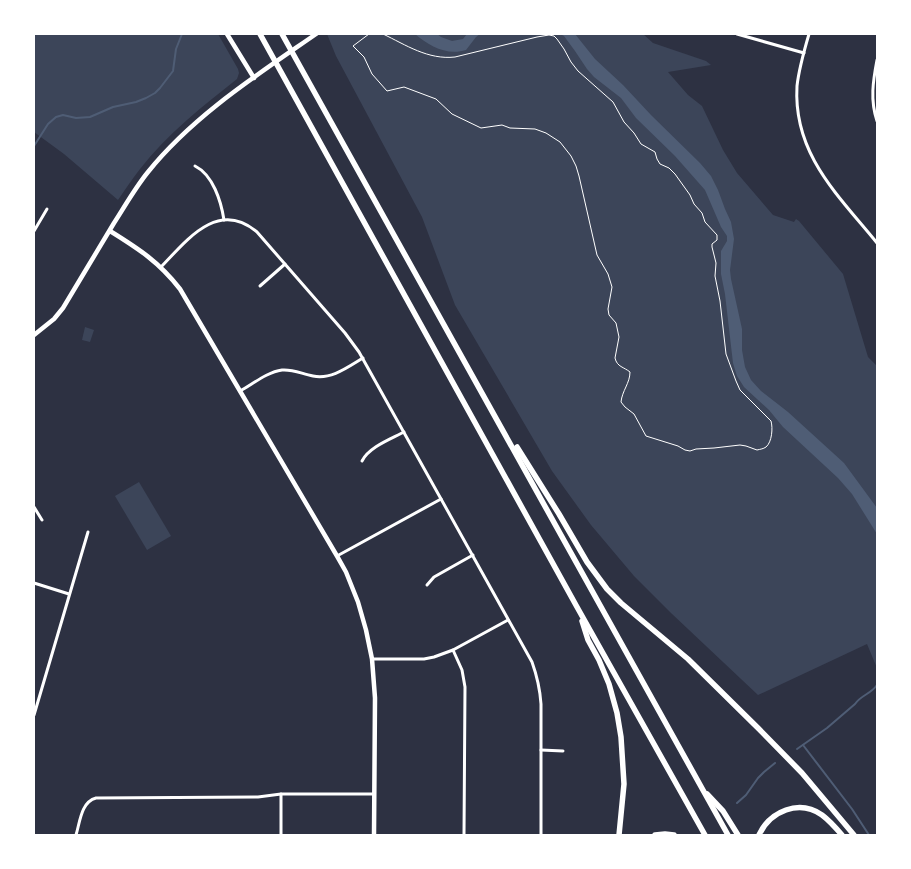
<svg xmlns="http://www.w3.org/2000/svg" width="911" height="869" viewBox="0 0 911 869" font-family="Arial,sans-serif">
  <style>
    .green { fill: #3c4559 }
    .water { fill: #4f5d75 }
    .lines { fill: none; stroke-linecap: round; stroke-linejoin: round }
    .stream { stroke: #4f5d75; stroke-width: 2 }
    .path { stroke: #fff; stroke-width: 1 }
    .minor { stroke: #fff; stroke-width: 3 }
    .secondary { stroke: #fff; stroke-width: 4.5 }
    .motorway { stroke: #fff; stroke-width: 5.5 }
  </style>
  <rect width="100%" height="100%" fill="#2d3142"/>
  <g class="green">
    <path d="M34 34H218L238 69 239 73 237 79C203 106 167 134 140 169 132 179 125 190 118 200L64 154 34 132Z"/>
    <path d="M327 34H643L653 43 706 61 711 65 668 72 688 95 702 106 723 150 737 173 773 215 794 222 796 219 799 221 843 274 868 357 877 366V668L867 644 758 695 671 613 634 576 591 525 552 471 455 305 422 217 336 56Z"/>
    <path d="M85 327 94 330 90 342 82 340Z"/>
    <path d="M139 482 171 536 147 550 115 496Z"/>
  </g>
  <g class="water">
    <path d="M415 34H437L441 37 452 41 463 39 467 34H480L476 37 466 50C447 56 429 46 415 34Z"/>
    <path d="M560 34H575L595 59 623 85 651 115 700 163 711 176 718 190 725 209 731 222 734 239 730 270 731 279 742 329V350L745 367 751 380 761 391 788 412 844 463 877 508V534L852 494 838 478 783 427 769 410 744 387 737 376 733 363 725 294 721 274V251L727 241V236L721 227 705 190 675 156 636 118 621 98 594 77 587 69 575 51 564 36Z"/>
  </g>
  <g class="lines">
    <g class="stream">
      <path d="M34 146 48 124 56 117 63 115 76 118 90 117 113 107 136 102 146 98 155 93 160 88 173 71 176 49 182 34"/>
      <path d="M803 745 852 809 869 835"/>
      <path d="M797 749 827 728 855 704C861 695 871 694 877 685"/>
      <path d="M737 803 746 795 758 778 764 772 775 763"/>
    </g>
    <path class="path" d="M369 34 353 46 364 57 372 74 387 91 404 87 436 99 452 114 481 128 502 125 510 128 535 129 546 133 560 142 571 156 576 166 579 176 597 255 608 274 612 287 608 309 609 315 616 323 619 337 615 358C617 367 624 367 630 372 630 383 622 391 621 402L625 407 634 414 646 436 678 446 685 450 690 451 696 449 714 448 740 445 746 446 757 450C761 449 763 449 766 447 772 442 773 428 771 421L740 390 736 381 726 354 720 301 715 276 716 263 712 247V244L717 240V235L705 222 702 213 694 204 690 195 675 174 669 168 660 164 657 159 655 152 641 144 634 133 624 122 613 102 578 71 571 62 564 49 557 39 554 36 549 35 537 37 455 57C428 60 406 45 383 34"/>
    <g class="minor">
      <path d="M737 34 804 53"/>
      <path d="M809 34C804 51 799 68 797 86 793 154 838 195 877 243"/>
      <path d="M877 60C873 81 870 100 877 121"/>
      <path d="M195 166C213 175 221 201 224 220"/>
      <path d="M34 231 47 209"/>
      <path d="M161 267C187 240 218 199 257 232L345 333 359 352 532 662C537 676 540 689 541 704V835"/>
      <path d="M260 286 285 264"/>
      <path d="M240 391C253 384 267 372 282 370 293 369 302 374 313 376 331 380 348 367 363 358"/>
      <path d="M362 461C369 447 391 439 404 432"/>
      <path d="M34 507 42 520"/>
      <path d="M337 556 441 499"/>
      <path d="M34 583 69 594"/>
      <path d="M427 585 434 577 473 555"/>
      <path d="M453 650 462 670 465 687 464 835"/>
      <path d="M372 659H424L434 657 453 650 508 620"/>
      <path d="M34 715 88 532"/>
      <path d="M541 750 563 751"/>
      <path d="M76 835C80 822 81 802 96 798L258 797 281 794H374"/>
      <path d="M281 835V794"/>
    </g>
    <g class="secondary">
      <path d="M227 34 254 78"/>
      <path d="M110 231C139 249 159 262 180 289L337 556 346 572 358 602 366 630 372 659 375 698 374 835"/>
      <path d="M34 335 54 319 63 308C80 280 97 251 114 223 125 206 135 188 148 172 193 116 257 75 316 34"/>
    </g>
    <g class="motorway">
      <path d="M260 34 577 607 705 835"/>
      <path d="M282 34 728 835"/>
      <path d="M517 447 559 514 587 562 607 589 621 603 688 659 759 729 802 773 854 835"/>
      <path d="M582 621 588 640 599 660 609 684 617 713 621 737 624 784 619 835"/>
      <path d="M707 794 723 811 738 835"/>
      <path d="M655 835 665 834 674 835"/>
      <path d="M759 835C770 811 799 799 822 815 830 821 836 828 842 835"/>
    </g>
  </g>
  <rect width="911" height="869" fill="none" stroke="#ffffff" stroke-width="70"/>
</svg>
